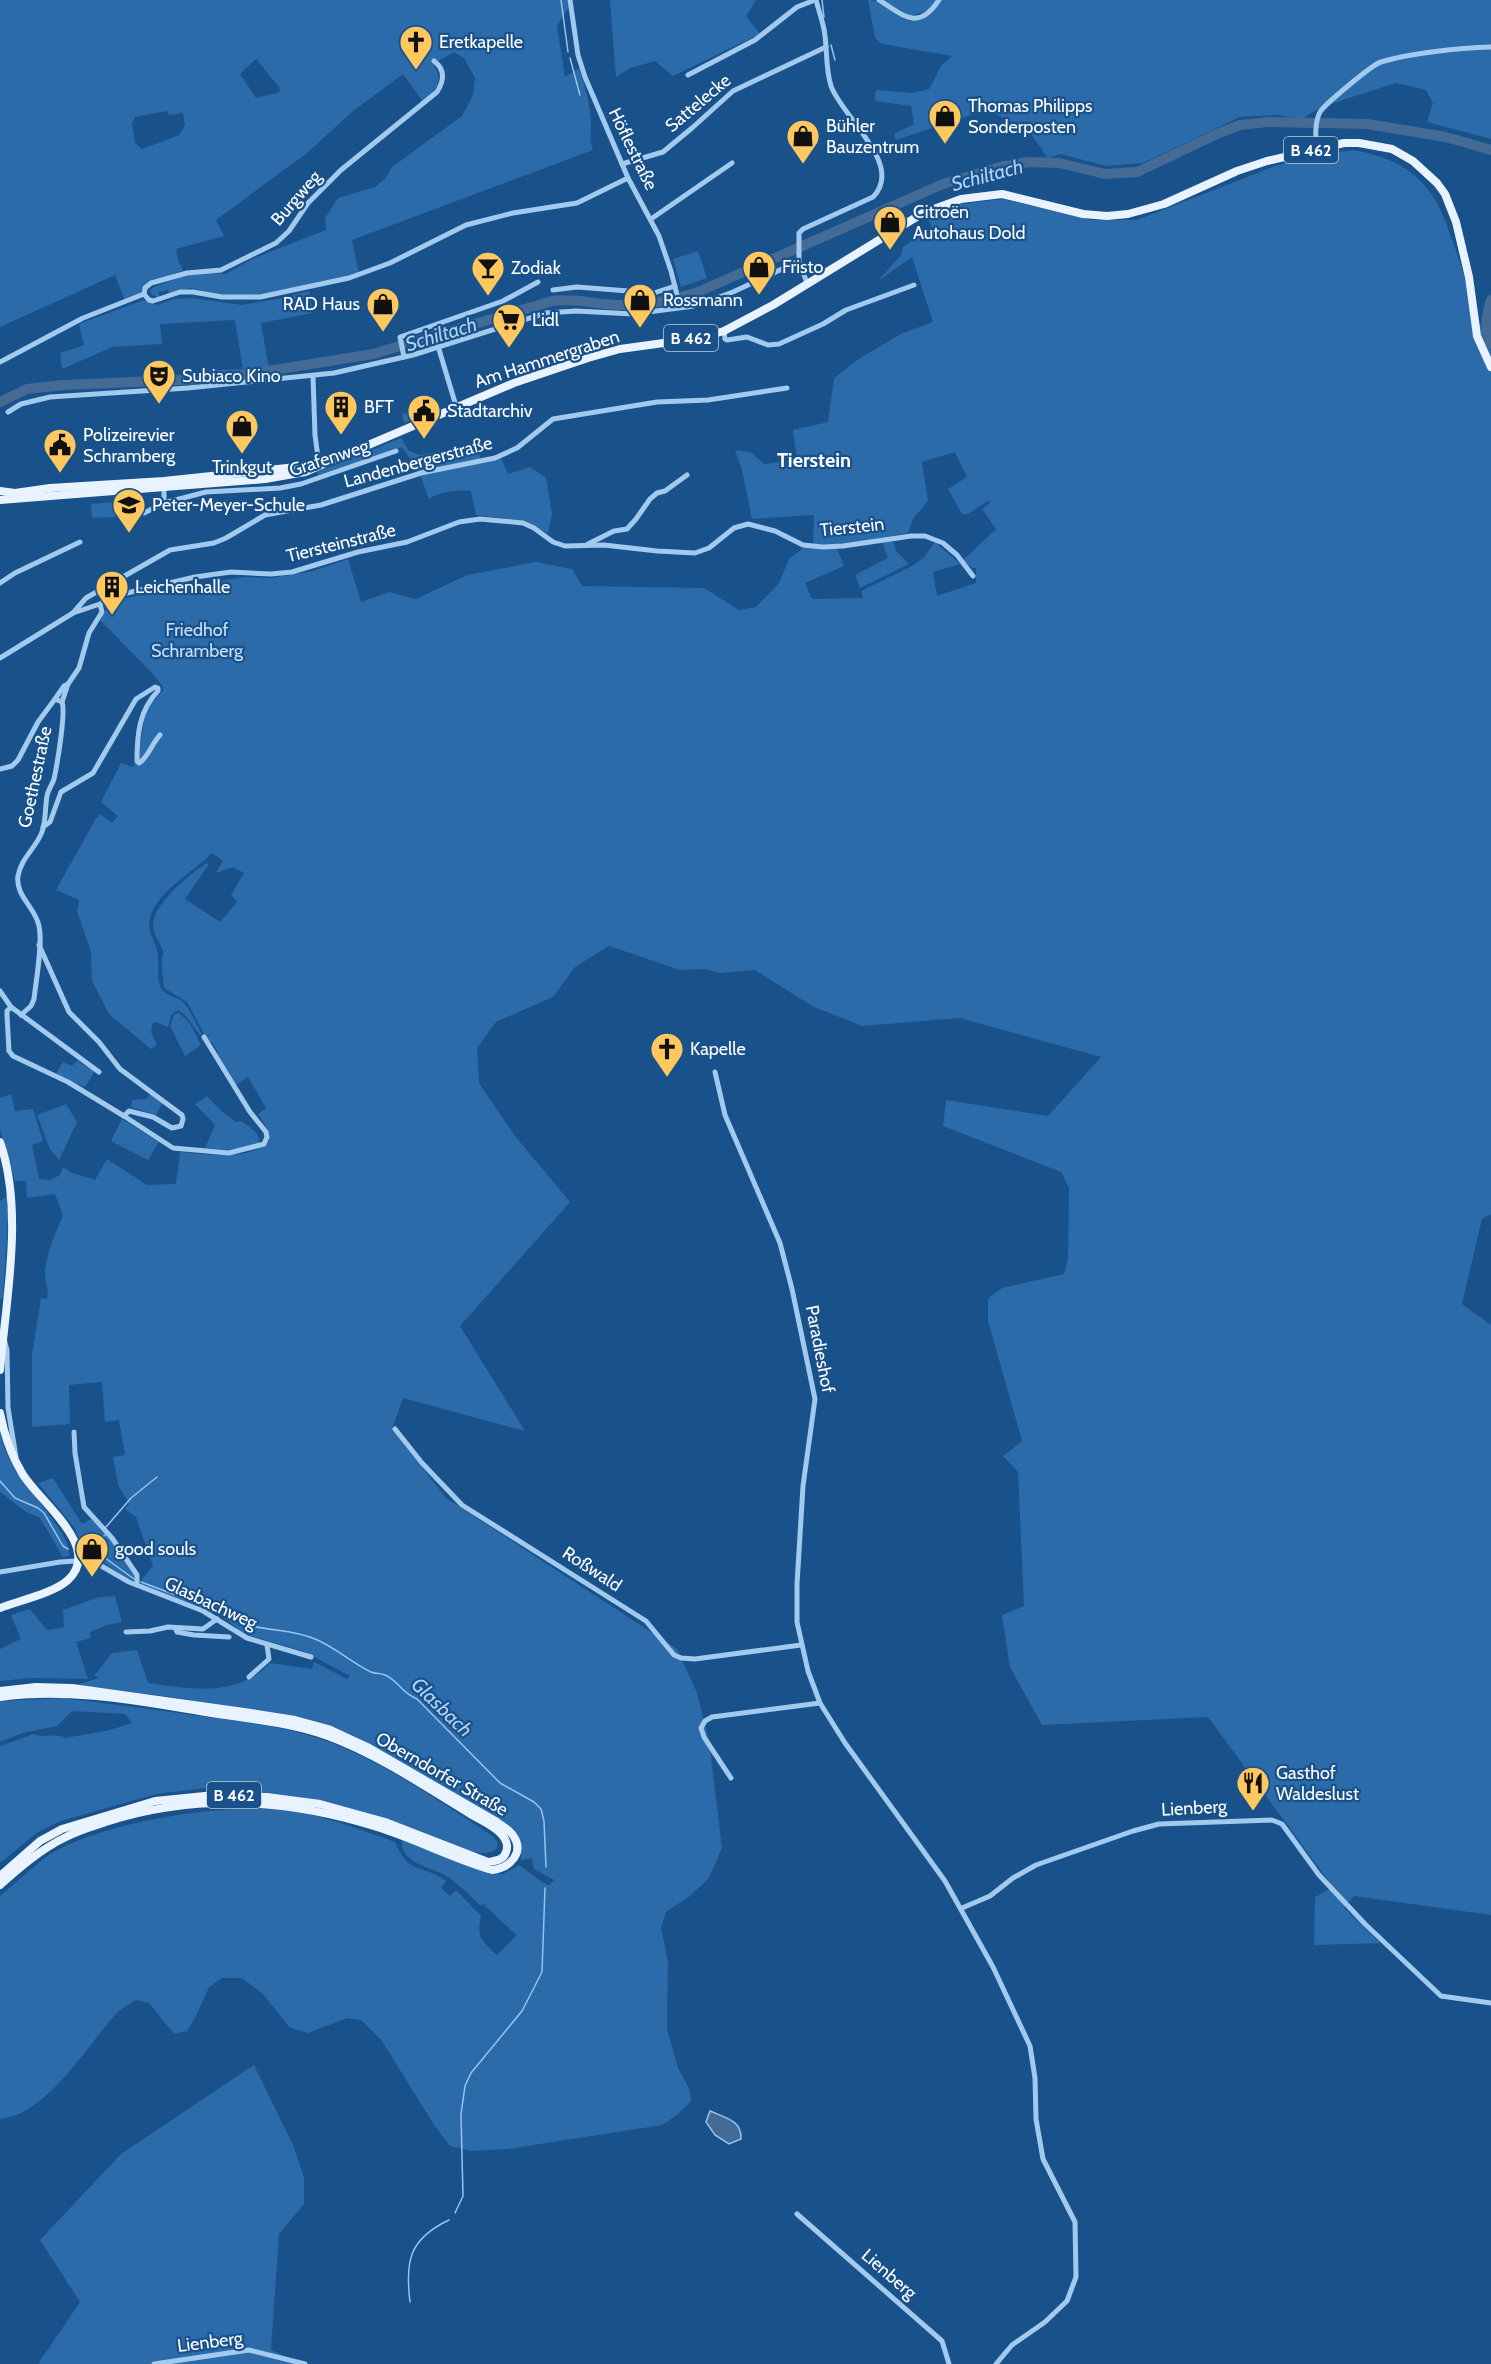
<svg xmlns="http://www.w3.org/2000/svg" width="1491" height="2364" viewBox="0 0 1491 2364" font-family="Cabin,sans-serif">
  <style>
    .green { fill: #2b6ba9; fill-rule: evenodd }
    .water { fill: #436b95; stroke: #95c4f0; stroke-width: 1.5 }
    .lines { fill: none; stroke-linecap: round; stroke-linejoin: round }
    .stream { stroke: #95c4f0; stroke-width: 1.5 }
    .river { stroke: #436b95; stroke-width: 10 }
    .street { stroke: #a2c9ee; stroke-width: 5 }
    .primary { stroke: #e9f3ff; stroke-width: 8 }
    .labels { text-anchor: middle; dominant-baseline: central; stroke-width: 4.5; stroke-linejoin: round; paint-order: stroke }
    .shield { fill: #19518a; stroke: #bacbdc; stroke-width: 1.5 }
    .shield-label { font-size: 16px; font-weight: bold; fill: #fff }
    .poi-label { font-size: 18px; fill: #fff; stroke: #19518a; text-anchor: start }
    .street-label { font-size: 18px; fill: #fff; stroke: #19518a }
    .park-label { font-size: 18px; fill: #c8e1fa; stroke: #19518a }
    .water-label { font-size: 20px; font-style: italic; fill: #aed2f5; stroke: #19518a }
    .neighbourhood-label { font-size: 20px; font-weight: bold; fill: #fff; stroke: #19518a }
  </style>
  <rect width="100%" height="100%" fill="#19518a"/>
  <g class="green">
    <path d="M0 0H567L569 7 557 26 565 77 579 68C585 86 590 103 591 121 591 132 589 140 593 150L352 240 359 274 276 294 230 297 191 288 169 294 168 290 159 292V297L152 295 150 291 152 288 186 275 204 272 226 274 252 259 326 230 325 218 338 198 375 187 385 179 392 167 462 116 473 95 475 78 464 58 454 52 433 64C444 81 437 89 423 102L403 74 352 112 307 153 216 220 224 236 176 249 178 260 183 270 166 277 154 279 147 283 140 294 125 301 115 275 0 327ZM256 59 279 87 280 92 256 98 240 74ZM167 111 169 115 183 113 185 125 179 135 142 149 135 143 132 124 135 117Z"/>
    <path d="M610 0H756L746 16 760 34 673 76 655 61 630 68 616 77Z"/>
    <path d="M868 0C901 0 900 47 941 0H1491V139L1427 122 1433 103 1426 90 1396 83 1321 107 1302 119 1277 115 1240 117 1143 163 1106 166 1060 154 1048 158 1029 131 994 113 979 109 977 113 896 140 894 134 914 124 911 106 875 101V92L877 90 913 93 929 89 941 66 952 56 882 44 875 38Z"/>
    <path d="M881 0H937L929 10 911 16Z"/>
    <path d="M1353 150C1381 155 1407 164 1426 187 1438 200 1445 220 1451 237 1465 274 1475 314 1491 351V1214L1482 1219 1462 1304 1491 1325V1915L1354 1896 1344 1908 1380 1943 1314 1945 1315 1897 1333 1887 1208 1717 1042 1725 1010 1667 1002 1615 1024 1606 1018 1472 1003 1456 1022 1441 988 1321V1298L1002 1288 1064 1274 1068 1259 1069 1188 1061 1172 943 1126 946 1100 1048 1116 1101 1057 960 1018 862 1026 812 1006 755 970 720 973 704 969 680 970 609 946 575 967 553 997 496 1022 477 1048 479 1083 515 1136 570 1202 460 1326 525 1431 403 1398 392 1429 446 1498 677 1649 697 1693 709 1741 722 1848 709 1878 690 1896 666 1912 661 1927 668 1963 667 2029 678 2068 689 2088 691 2101 677 2115 662 2125 508 2149 472 2151 450 2146 434 2125 382 2041 361 2020 347 2018 308 2033 290 2028 263 1994 242 1978H222L209 1987 196 2016 187 2031 174 2034 149 2003 136 2000C130 2004 122 2008 117 2013 88 2044 47 2115 0 2119V1896C16 1883 32 1867 49 1855 101 1822 224 1803 285 1810 323 1815 359 1829 395 1842 409 1876 424 1864 446 1881L441 1888 450 1896 456 1890 481 1916C476 1939 482 1940 497 1955L516 1936 515 1934 483 1904 481 1906C470 1896 460 1885 448 1877 433 1866 400 1865 402 1840L490 1874H503L519 1865 543 1883 549 1885 554 1880 534 1869 532 1858 521 1860V1842L514 1830 380 1750 343 1732 318 1723 264 1712 171 1697 76 1685 99 1678 94 1676 112 1653 137 1650 148 1683C191 1689 237 1698 270 1663L312 1669 314 1662 347 1679 350 1676 303 1651 251 1636 239 1630 223 1617 141 1585 142 1579 153 1566 136 1517 125 1509 129 1504 118 1485 113 1457 125 1455 119 1420 105 1422 102 1382 69 1385 70 1424 32 1427V1354L41 1298 47 1299C49 1289 46 1285 45 1276 44 1261 56 1230 63 1216L55 1194 27 1198 26 1181H15L0 1129V1098L11 1094 15 1111 33 1109 43 1141 32 1145 39 1179 50 1180 60 1175 63 1167 72 1173 95 1180 107 1159 147 1185 176 1184 180 1152C208 1154 247 1162 269 1141 270 1130 264 1123 258 1114L266 1108 248 1077 235 1086 217 1057 218 1052 212 1042 208 1041 187 1002 164 988C163 980 162 972 162 964 161 960 164 955 163 951 160 942 153 934 153 925 153 904 191 873 207 863L209 864 185 899 220 922 237 902 231 895 244 873 233 867 216 873 223 861 212 853C194 872 151 894 149 924 149 934 157 945 158 955 159 965 156 983 163 991 169 997 178 997 183 1002 191 1010 196 1025 202 1034L200 1035 185 1015 178 1010 171 1015 168 1027 156 1022 152 1024 151 1032 157 1045 151 1049 109 1014 92 981 91 952 77 911 79 900 56 890 95 820 100 814 112 823 118 816 101 802 121 763 133 767 138 756 146 709 163 691V687L155 676 100 620 108 606 117 600 162 590 245 577 271 578 313 571 348 559 361 602 389 592 416 599 467 575 536 562 572 569 582 586 704 588 739 610 756 607 779 583 789 559 805 547 837 549 844 566 805 583 812 599 863 598 861 591 912 566 924 557 935 542 960 564 933 572 937 596 976 583V568H972L963 560 996 529 982 509 990 503 988 501 968 514H962L948 489 967 477 955 452 922 462 928 501 913 519 908 533 847 544 813 545 814 515 752 519 742 470 735 450 751 452 764 464 797 460 793 430 828 422 834 378 860 358 901 334 933 322 912 257 878 281 901 255 903 247 932 227 927 218 961 204 1003 199 1093 220H1137L1275 166 1316 155Z"/>
    <path d="M698 251 707 278 681 287 673 259Z"/>
    <path d="M309 291 313 313 261 323 269 369 191 377 192 374 196 371 243 369 235 320 160 324 162 344 112 347 62 369 60 353 84 345 79 324 144 300 157 305 175 299 192 298 242 305 277 299Z"/>
    <path d="M438 404 439 408 404 423 402 414Z"/>
    <path d="M401 438 409 451 419 455 453 449H477L482 462 501 458 508 474 530 467 546 478 552 514 548 533 519 520 476 515 471 491C459 490 440 491 429 499L419 472 402 447 319 477 317 472Z"/>
    <path d="M115 502 116 517 92 518 91 504Z"/>
    <path d="M893 541 896 551 909 564 860 588 855 575 888 558 882 542Z"/>
    <path d="M179 1013 190 1024 201 1045 185 1056 170 1026 174 1015Z"/>
    <path d="M77 1061 95 1071 85 1087 56 1074 63 1062 72 1066Z"/>
    <path d="M150 1094 162 1103 156 1115 131 1107 132 1100 146 1099Z"/>
    <path d="M207 1096 220 1110 236 1122 240 1121C249 1126 260 1132 259 1142 246 1152 221 1150 205 1148L215 1125 195 1104Z"/>
    <path d="M66 1104 77 1122 59 1160 50 1149 37 1115Z"/>
    <path d="M122 1119 159 1142 148 1160 111 1141Z"/>
    <path d="M7 1196 8 1218 3 1298 0 1300V1201Z"/>
    <path d="M0 1431C3 1444 7 1456 14 1467 26 1488 73 1537 69 1556L63 1557 40 1518 26 1512 0 1492Z"/>
    <path d="M53 1478 82 1524 91 1519 111 1539 135 1576V1581C116 1574 103 1559 85 1552L74 1527 38 1483Z"/>
    <path d="M115 1596 122 1622 107 1625 90 1632 91 1638 76 1642 88 1679 30 1678 0 1681V1649L21 1639 11 1615 30 1609 47 1630 64 1627 63 1610 99 1597Z"/>
    <path d="M62 1698C106 1703 150 1709 193 1715 244 1722 297 1727 344 1748 396 1770 446 1806 493 1836 506 1852 488 1855 475 1852L474 1854C391 1820 322 1794 230 1790V1785L156 1794 61 1821 38 1832 0 1863V1746L34 1734C44 1739 55 1732 65 1738L110 1730 132 1723 125 1714 72 1711 57 1726 23 1733 0 1742V1701Z"/>
    <path d="M254 2065 293 2145 304 2177V2204L279 2234 271 2350 303 2364H38L80 2302 40 2240 121 2154Z"/>
  </g>
  <path class="water" d="M710 2111C725 2118 742 2120 741 2139L729 2144 715 2135 706 2122Z"/>
  <g class="lines">
    <g class="stream">
      <path d="M561 0 568 52"/>
      <path d="M822 0 824 17"/>
      <path d="M831 45 835 60"/>
      <path d="M570 58 580 95"/>
      <path d="M0 1481 15 1498 38 1508 44 1513 63 1546 68 1549"/>
      <path d="M106 1527 131 1498 157 1477"/>
      <path d="M85 1549 97 1552 134 1579"/>
      <path d="M90 1549 105 1535"/>
      <path d="M141 1582 218 1611"/>
      <path d="M226 1614C253 1634 285 1626 315 1639 335 1647 352 1663 371 1672 376 1674 381 1673 385 1675 398 1680 401 1693 417 1699L500 1783 534 1802 541 1809 544 1821 546 1867"/>
      <path d="M455 2213 463 2196 461 2114 465 2086 471 2073 522 2011 542 1972 545 1888"/>
      <path d="M410 2302C405 2261 409 2239 449 2220"/>
    </g>
    <g class="river">
      <path d="M1491 300C1486 315 1484 329 1491 344"/>
      <path d="M0 402 27 389 64 385 225 378 373 354 552 301C575 298 595 304 618 305 644 306 673 300 698 292L943 184 1000 167 1028 162 1059 163 1105 174 1137 172 1217 134 1240 125 1268 122 1367 124 1446 137 1491 150"/>
    </g>
    <g class="street">
      <path d="M570 0 578 55 585 77 628 178 659 236 671 271 680 307"/>
      <path d="M879 0C903 15 918 32 939 0"/>
      <path d="M688 75 755 40 797 7 815 0"/>
      <path d="M1317 148C1315 138 1315 121 1320 112 1325 104 1373 64 1381 62 1410 53 1460 48 1491 47"/>
      <path d="M622 164 663 152 692 128 733 91 826 47"/>
      <path d="M651 219 732 163"/>
      <path d="M807 283 799 261V233L803 229 873 197C905 165 842 117 831 86 826 71 827 52 825 36 824 24 819 12 816 0"/>
      <path d="M553 290 577 287 654 293 675 286"/>
      <path d="M144 294 149 300 153 301 180 292H193L222 297H260L349 278 390 263 466 225 513 213 577 203 628 178"/>
      <path d="M724 331 725 339 727 340 747 337 768 345 779 344 823 324 846 310 914 285"/>
      <path d="M438 346 456 406"/>
      <path d="M404 357 400 337 503 301 538 282"/>
      <path d="M0 362 83 318 144 294 145 288 151 283 187 273 221 270 276 243 289 231 308 203 341 170 437 92C444 81 446 70 434 61"/>
      <path d="M313 377 315 435 319 465"/>
      <path d="M8 412 21 404 50 397 188 388 334 373 413 355 546 313 576 311 633 314 694 306 733 292 799 261"/>
      <path d="M164 503 206 492 280 488 301 484 396 451"/>
      <path d="M144 513 164 503V485"/>
      <path d="M588 544 614 531 627 529 636 519 650 499 657 493 665 491 687 475"/>
      <path d="M0 583 15 573 80 542"/>
      <path d="M73 613 86 598 170 550 214 543 226 538 265 515 321 505 421 473 495 458 517 448 553 419 657 402 708 400 787 388"/>
      <path d="M0 658 73 613 100 604 123 594 195 577 231 572 271 574 292 572 358 552 407 542 459 522 480 519 523 523 534 528 553 542 565 546 604 545 657 551 695 553 709 548 734 528 748 524 775 531 803 545 823 547 843 546 911 536H925L943 543 957 555 973 576"/>
      <path d="M55 699 64 686 68 684"/>
      <path d="M62 702 68 684 79 668 89 633 102 612 100 604"/>
      <path d="M0 769 12 766 18 760 38 722 55 699 62 702C66 713 57 765 54 779 52 785 48 790 47 796 45 807 46 821 42 832 36 848 21 858 18 876 15 896 36 908 39 926 43 944 36 980 34 999L31 1006 21 1015"/>
      <path d="M43 827 50 822 61 792 93 773 136 699 155 687 158 688V691C139 710 137 735 137 761L139 763C148 758 152 743 160 735"/>
      <path d="M0 991 11 1007 99 1072"/>
      <path d="M11 1007 7 1011V1015L9 1051 13 1056 68 1082 124 1116 129 1111 153 1117 172 1128 181 1126 183 1119 182 1115 120 1069 99 1042 69 1012 39 945"/>
      <path d="M715 1072 725 1115 780 1243 792 1289 815 1399 803 1486 797 1584V1622L808 1671 820 1703 845 1743 945 1881 993 1967 1030 2046 1035 2078 1036 2119 1043 2159 1075 2222 1076 2277 1067 2301 1045 2322 1012 2345 996 2364"/>
      <path d="M124 1116 173 1148 229 1153 264 1144 267 1137 266 1132 250 1112 204 1037"/>
      <path d="M4 1339 7 1350 8 1408 16 1457"/>
      <path d="M395 1429 422 1463 462 1505 646 1621 674 1655 681 1658 695 1659 801 1645"/>
      <path d="M74 1432 75 1453 84 1507 112 1538 137 1575V1585"/>
      <path d="M0 1572 60 1562 91 1560 129 1582 203 1611 247 1638 311 1657"/>
      <path d="M175 1628 177 1632 194 1635 229 1637"/>
      <path d="M126 1632 150 1631 168 1627 203 1629 217 1619"/>
      <path d="M249 1677 269 1659 267 1645"/>
      <path d="M731 1778 704 1737 701 1728 705 1721 712 1717 820 1703"/>
      <path d="M962 1908 990 1896 1013 1878 1036 1865 1133 1831 1159 1824 1272 1820 1282 1824 1319 1875 1365 1924 1441 1996 1491 2003"/>
      <path d="M797 2214 942 2341 949 2364"/>
      <path d="M154 2364 249 2350 305 2364"/>
    </g>
    <g class="primary">
      <path d="M0 491 15 493 50 488 164 481 315 465"/>
      <path d="M0 500 265 479 305 472 514 383 588 358 620 349 700 338 724 331 773 305 923 213 961 199 1002 194 1083 214 1107 216 1128 214 1164 204 1237 171 1267 161 1344 143H1359L1392 149 1413 161 1437 183 1445 194 1456 222 1469 277 1477 336 1491 367"/>
      <path d="M0 1142C24 1210 6 1299 0 1370"/>
      <path d="M0 1413C4 1434 11 1455 22 1473 37 1500 104 1547 68 1580 54 1593 18 1601 0 1608"/>
      <path d="M0 1691 36 1687 72 1688 244 1712 295 1720 328 1729 369 1748 497 1822C502 1826 508 1829 512 1834 526 1852 510 1868 492 1870 453 1859 416 1839 377 1827 288 1799 198 1793 109 1821 94 1826 79 1830 66 1837 41 1849 20 1867 0 1885"/>
      <path d="M0 1697C71 1687 143 1702 212 1713 251 1719 292 1723 328 1736 379 1755 426 1787 472 1815 484 1822 513 1834 506 1852 504 1860 495 1861 488 1862L385 1822 320 1804 267 1797 215 1795 155 1801 62 1829 40 1841 0 1876"/>
    </g>
  </g>
  <defs>
    <g id="church-pin" transform="scale(1.725)"><path d="M0 17L-7.5 6A9.5 9.5 0 1 1 7.5 6Z" fill="#ffc85f" stroke="#19518a"/><path d="M-1.2-6h2.4v3.5h3.3v2.4h-3.3V6h-2.4V-.1h-3.3v-2.4h3.3Z" fill="#111"/></g>
    <g id="shop-pin" transform="scale(1.725)"><path d="M0 17L-7.5 6A9.5 9.5 0 1 1 7.5 6Z" fill="#ffc85f" stroke="#19518a"/><path d="M-5-2.5h2.3a2.7 3.5 0 0 1 5.4 0H5L5.5 6h-11ZM-1.5-2.5h3a1.5 2.3 0 0 0-3 0Z" fill="#111"/></g>
    <g id="bar-pin" transform="scale(1.725)"><path d="M0 17L-7.5 6A9.5 9.5 0 1 1 7.5 6Z" fill="#ffc85f" stroke="#19518a"/><path d="M-6-5H6L.8 .8V4.5H3.5V6h-7V4.5H-.8V.8Z" fill="#111"/></g>
    <g id="supermarket-pin" transform="scale(1.725)"><path d="M0 17L-7.5 6A9.5 9.5 0 1 1 7.5 6Z" fill="#ffc85f" stroke="#19518a"/><path d="M-6-5.5h2.5l.6 2H6L4.5 2H-2.5L-4.4-4H-6ZM-1.5 3.2a1.3 1.3 0 1 0 .1 0ZM3 3.2a1.3 1.3 0 1 0 .1 0Z" fill="#111"/></g>
    <g id="theatre-pin" transform="scale(1.725)"><path d="M0 17L-7.5 6A9.5 9.5 0 1 1 7.5 6Z" fill="#ffc85f" stroke="#19518a"/><path d="M-5-5.5Q0-4 5-5.5V0Q5 5 0 6Q-5 5-5 0ZM-3.3-2.5H-1v1.5H-3.3ZM1-2.5H3.3v1.5H1ZM-2.8 1Q0 5.5 2.8 1Z" fill="#111"/></g>
    <g id="building-pin" transform="scale(1.725)"><path d="M0 17L-7.5 6A9.5 9.5 0 1 1 7.5 6Z" fill="#ffc85f" stroke="#19518a"/><path d="M-4-6H4V6H1V3H-1V6H-4ZM-2.5-4.3h1.7v1.8h-1.7ZM.8-4.3h1.7v1.8H.8ZM-2.5-1h1.7V.8h-1.7ZM.8-1h1.7V.8H.8Z" fill="#111"/></g>
    <g id="civic-pin" transform="scale(1.725)"><path d="M0 17L-7.5 6A9.5 9.5 0 1 1 7.5 6Z" fill="#ffc85f" stroke="#19518a"/><path d="M-.6-6.5H3V-4.5H.6V-3L4-1V1h2V6H-6V1h2V-1L-.6-3ZM-1.2 2.5V6h2.4V2.5Z" fill="#111"/></g>
    <g id="school-pin" transform="scale(1.725)"><path d="M0 17L-7.5 6A9.5 9.5 0 1 1 7.5 6Z" fill="#ffc85f" stroke="#19518a"/><path d="M0-5L7-2L0 1L-7-2ZM-4 1L0 2.5L4 1V4Q0 6-4 4Z" fill="#111"/></g>
    <g id="restaurant-pin" transform="scale(1.725)"><path d="M0 17L-7.5 6A9.5 9.5 0 1 1 7.5 6Z" fill="#ffc85f" stroke="#19518a"/><path d="M-5-6h1v4h1v-4h1v4h1v-4h1v5L-1.5 .5V6h-2V.5L-5-1ZM5-6V6H3V1.5H1.5Q1.5-4 5-6Z" fill="#111"/></g>
  </defs>
  <g fill-rule="evenodd">
    <use href="#church-pin" x="416" y="42"/>
    <use href="#shop-pin" x="945" y="116"/>
    <use href="#shop-pin" x="803" y="136"/>
    <use href="#shop-pin" x="890" y="222"/>
    <use href="#shop-pin" x="759" y="267"/>
    <use href="#bar-pin" x="488" y="268"/>
    <use href="#shop-pin" x="640" y="300"/>
    <use href="#shop-pin" x="383" y="304"/>
    <use href="#supermarket-pin" x="509" y="320"/>
    <use href="#theatre-pin" x="159" y="376"/>
    <use href="#building-pin" x="341" y="407"/>
    <use href="#civic-pin" x="424" y="411"/>
    <use href="#shop-pin" x="242" y="426"/>
    <use href="#civic-pin" x="60" y="445"/>
    <use href="#school-pin" x="129" y="505"/>
    <use href="#building-pin" x="112" y="587"/>
    <use href="#church-pin" x="667" y="1049"/>
    <use href="#shop-pin" x="92" y="1549"/>
    <use href="#restaurant-pin" x="1253" y="1783"/>
  </g>
  <g class="labels">
    <g class="shield">
      <rect x="1284" y="137" width="54" height="26" rx="4.5"/>
      <rect x="664" y="325" width="54" height="26" rx="4.5"/>
      <rect x="207" y="1782" width="54" height="26" rx="4.5"/>
    </g>
    <g class="shield-label">
      <text x="1311" y="150">B 462</text>
      <text x="691" y="338">B 462</text>
      <text x="234" y="1795">B 462</text>
    </g>
    <g class="poi-label">
      <text x="439" y="42">Eretkapelle</text>
      <text x="968" y="106">Thomas Philipps<tspan x="968" dy="21">Sonderposten</tspan></text>
      <text x="826" y="126">Bühler<tspan x="826" dy="21">Bauzentrum</tspan></text>
      <text x="913" y="212">Citroën<tspan x="913" dy="21">Autohaus Dold</tspan></text>
      <text x="782" y="267">Fristo</text>
      <text x="511" y="268">Zodiak</text>
      <text x="663" y="300">Rossmann</text>
      <text x="360" y="304" text-anchor="end">RAD Haus</text>
      <text x="532" y="320">Lidl</text>
      <text x="182" y="376">Subiaco Kino</text>
      <text x="364" y="407">BFT</text>
      <text x="447" y="411">Stadtarchiv</text>
      <text x="83" y="435">Polizeirevier<tspan x="83" dy="21">Schramberg</tspan></text>
      <text x="242" y="467" text-anchor="middle">Trinkgut</text>
      <text x="152" y="505">Peter-Meyer-Schule</text>
      <text x="135" y="587">Leichenhalle</text>
      <text x="690" y="1049">Kapelle</text>
      <text x="115" y="1549">good souls</text>
      <text x="1276" y="1773">Gasthof<tspan x="1276" dy="21">Waldeslust</tspan></text>
    </g>
    <g class="street-label">
      <text transform="translate(698 103) rotate(-40)">Sattelecke</text>
      <text transform="translate(633 149) rotate(64)">Höflestraße</text>
      <text transform="translate(296 198) rotate(-49)">Burgweg</text>
      <text transform="translate(547 359) rotate(-18)">Am Hammergraben</text>
      <text transform="translate(329 458) rotate(-18)">Grafenweg</text>
      <text transform="translate(418 462) rotate(-15)">Landenbergerstraße</text>
      <text transform="translate(852 527) rotate(-6)">Tierstein</text>
      <text transform="translate(341 543) rotate(-14)">Tiersteinstraße</text>
      <text transform="translate(35 777) rotate(-78)">Goethestraße</text>
      <text transform="translate(820 1349) rotate(79)">Paradieshof</text>
      <text transform="translate(592 1569) rotate(33)">Roßwald</text>
      <text transform="translate(211 1603) rotate(25)">Glasbachweg</text>
      <text transform="translate(442 1774) rotate(30)">Oberndorfer Straße</text>
      <text transform="translate(1194 1808) rotate(-3)">Lienberg</text>
      <text transform="translate(889 2274) rotate(41)">Lienberg</text>
      <text transform="translate(210 2342) rotate(-7)">Lienberg</text>
    </g>
    <g class="park-label">
      <text x="197" y="630">Friedhof<tspan x="197" dy="21">Schramberg</tspan></text>
    </g>
    <g class="water-label">
      <text transform="translate(987 175) rotate(-15)">Schiltach</text>
      <text transform="translate(441 334) rotate(-17)">Schiltach</text>
      <text transform="translate(442 1707) rotate(44)">Glasbach</text>
    </g>
    <g class="neighbourhood-label">
      <text x="814" y="460">Tierstein</text>
    </g>
  </g>
</svg>
